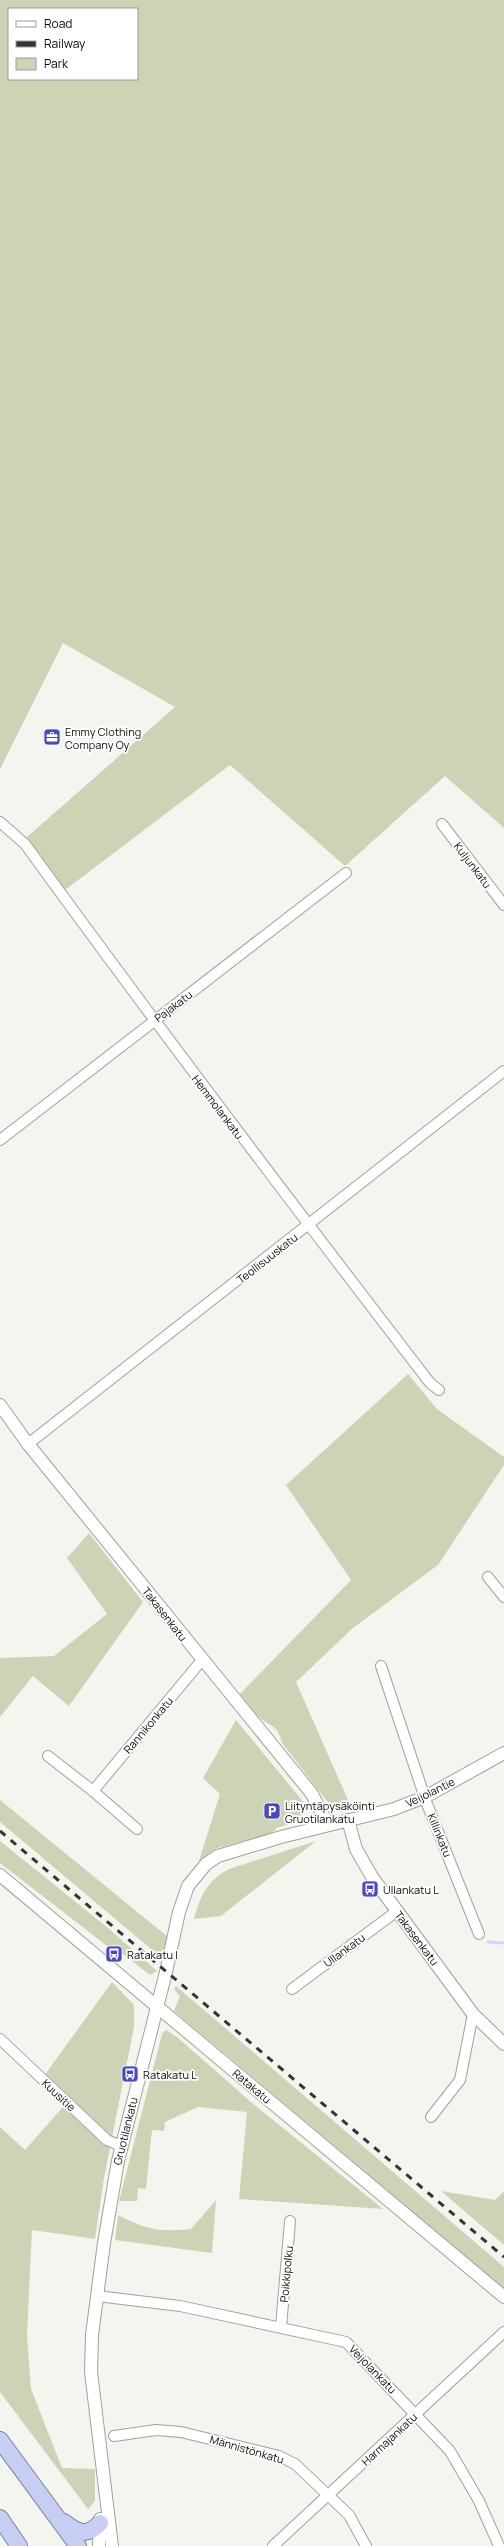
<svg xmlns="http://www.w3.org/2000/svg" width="504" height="2546" viewBox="0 0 504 2546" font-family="Manrope,sans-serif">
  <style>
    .green { fill: #cdd4b6; fill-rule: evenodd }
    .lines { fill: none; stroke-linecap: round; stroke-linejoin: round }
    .stream { stroke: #d0d7fd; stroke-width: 3 }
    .minor-casing { stroke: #a0a19b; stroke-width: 12 }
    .tertiary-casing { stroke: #a0a19b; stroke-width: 14 }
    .trunk-casing { stroke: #7c819f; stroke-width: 18 }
    .minor { stroke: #fff; stroke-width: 10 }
    .tertiary { stroke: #fff; stroke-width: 12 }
    .trunk { stroke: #c7cef3; stroke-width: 16 }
    .rail { stroke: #353532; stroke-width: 3; stroke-dasharray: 7 7; stroke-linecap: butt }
    .labels { text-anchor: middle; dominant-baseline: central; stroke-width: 3.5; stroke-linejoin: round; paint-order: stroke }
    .poi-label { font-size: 11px; fill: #0b0b09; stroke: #fff; text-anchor: start }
    .street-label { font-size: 11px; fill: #0b0b09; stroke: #fff }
  </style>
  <rect width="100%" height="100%" fill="#f4f5ee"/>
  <g class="green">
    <path d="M0 0H504V828L445 776 345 866 230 765 65 890 27 837 175 707 63 643 0 769ZM9 9H137V79H9Z"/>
    <path d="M408 1374 437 1409 504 1457V1465L438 1565 353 1628 296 1682 352 1809 343 1812 334 1810 282 1743C277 1723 270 1728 258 1716 251 1710 246 1701 240 1694L351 1580 286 1485Z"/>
    <path d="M89 1533 143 1602 69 1706 33 1676 0 1717V1658L54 1656 107 1614 67 1558Z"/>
    <path d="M236 1720 301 1799 305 1809 300 1820 277 1828 270 1834 217 1848 199 1861 220 1794 203 1778Z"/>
    <path d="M0 1800 168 1937 163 1959 0 1822Z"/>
    <path d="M0 1841 108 1928 157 1971 150 1975 119 1951 111 1949 0 1863Z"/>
    <path d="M316 1841 221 1916 194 1919C200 1896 207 1881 229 1869Z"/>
    <path d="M112 1982 134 2005V2027L104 2178 95 2239 32 2230 27 2336 31 2389 62 2468 95 2469V2501L88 2509 0 2392V2127L25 2150 69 2100 44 2076Z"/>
    <path d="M176 1986 504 2267V2288L174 2011 180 1996 174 1989Z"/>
    <path d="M166 2030 177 2037 251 2102 383 2209 239 2199 247 2112 198 2107 165 2122 164 2131 152 2130 146 2189 138 2188 137 2201H119L162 2034Z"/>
    <path d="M441 2191 495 2200 504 2191V2245Z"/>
    <path d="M216 2200 212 2253 115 2240 118 2215C147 2230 159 2232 191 2229Z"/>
  </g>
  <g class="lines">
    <path class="stream" d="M488 1942 504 1943"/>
    <g class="minor-casing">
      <g id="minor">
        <path d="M0 822 25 844C157 1026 293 1205 430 1383L439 1390"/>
        <path d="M442 824 504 905"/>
        <path d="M0 1140 346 873"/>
        <path d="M28 1444 504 1071"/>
        <path d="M488 1577 504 1597"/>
        <path d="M381 1666 427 1804 479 1934"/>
        <path d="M48 1756 93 1791 137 1829"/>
        <path d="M93 1791 202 1660"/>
        <path d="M292 1989 397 1911"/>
        <path d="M0 2039 107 2140 121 2146"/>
        <path d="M431 2117 460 2080 473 2014"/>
        <path d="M97 2296 180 2306 346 2342 450 2451 479 2501 499 2546"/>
        <path d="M281 2327 290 2221"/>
        <path d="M114 2436 156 2430 181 2432 279 2456 295 2464 349 2515 366 2546"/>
        <path d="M273 2546 504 2332"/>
      </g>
    </g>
    <g class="tertiary-casing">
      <g id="tertiary">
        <path d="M0 1405 28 1444 312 1794 328 1825"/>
        <path d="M348 1820 356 1849 372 1877 473 2014 504 2044"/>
        <path d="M0 1875 504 2297"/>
        <path d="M99 2546 100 2519"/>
        <path d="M112 2546 91 2372 92 2335 104 2243 118 2161 166 1972 179 1912 188 1886 206 1864 218 1856 281 1837 394 1809 425 1797 504 1753"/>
      </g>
    </g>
    <g class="trunk-casing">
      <g id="trunk">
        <path d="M0 2440 78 2546"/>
        <path d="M0 2518 19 2546"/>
        <path d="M64 2522C78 2533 87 2537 100 2523"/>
      </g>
    </g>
    <use href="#minor" class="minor"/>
    <use href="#tertiary" class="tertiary"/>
    <use href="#trunk" class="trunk"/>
    <path class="rail" d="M0 1831 504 2257"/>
  </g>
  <defs>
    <g id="office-square" transform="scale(0.9)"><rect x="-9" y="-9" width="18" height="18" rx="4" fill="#4a4ac0" stroke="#fff"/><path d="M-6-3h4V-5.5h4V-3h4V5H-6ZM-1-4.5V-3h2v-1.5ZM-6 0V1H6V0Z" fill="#fff"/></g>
    <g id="parking-square" transform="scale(0.9)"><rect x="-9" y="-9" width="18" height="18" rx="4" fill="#4a4ac0" stroke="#fff"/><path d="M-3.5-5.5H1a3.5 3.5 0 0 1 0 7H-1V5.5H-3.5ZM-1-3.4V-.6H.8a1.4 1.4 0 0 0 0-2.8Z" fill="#fff"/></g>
    <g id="bus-square" transform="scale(0.9)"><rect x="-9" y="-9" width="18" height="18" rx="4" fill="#4a4ac0" stroke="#fff"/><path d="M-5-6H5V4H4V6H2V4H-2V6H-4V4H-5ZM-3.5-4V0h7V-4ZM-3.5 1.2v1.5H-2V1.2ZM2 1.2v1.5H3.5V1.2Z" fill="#fff"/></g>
  </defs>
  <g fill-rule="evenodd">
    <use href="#office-square" x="52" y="737"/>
    <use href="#parking-square" x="272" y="1811"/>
    <use href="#bus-square" x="370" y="1889"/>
    <use href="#bus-square" x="114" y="1954"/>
    <use href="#bus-square" x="130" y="2074"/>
  </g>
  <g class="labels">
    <g class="poi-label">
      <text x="65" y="731">Emmy Clothing<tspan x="65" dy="13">Company Oy</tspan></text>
      <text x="285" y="1805">Liityntäpysäköinti<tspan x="285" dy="13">Gruotilankatu</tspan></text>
      <text x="383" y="1889">Ullankatu L</text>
      <text x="127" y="1954">Ratakatu I</text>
      <text x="143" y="2074">Ratakatu L</text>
    </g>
    <g class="street-label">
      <text transform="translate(473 865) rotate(53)">Kuljunkatu</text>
      <text transform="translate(173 1006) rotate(-37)">Pajakatu</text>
      <text transform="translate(218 1107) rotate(53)">Hemmolankatu</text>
      <text transform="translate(267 1258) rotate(-38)">Teollisuuskatu</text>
      <text transform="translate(165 1614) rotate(52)">Takasenkatu</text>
      <text transform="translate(148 1725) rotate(-50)">Rannikonkatu</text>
      <text transform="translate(430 1792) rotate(-26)">Veijolantie</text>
      <text transform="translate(440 1835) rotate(68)">Killinkatu</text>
      <text transform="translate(417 1938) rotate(53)">Takasenkatu</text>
      <text transform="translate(344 1950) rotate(-36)">Ullankatu</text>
      <text transform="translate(252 2086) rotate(40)">Ratakatu</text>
      <text transform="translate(59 2095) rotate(43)">Kuusitie</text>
      <text transform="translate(125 2131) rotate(-76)">Gruotilankatu</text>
      <text transform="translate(286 2274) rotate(-85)">Poikkipolku</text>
      <text transform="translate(373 2369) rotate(46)">Veijolankatu</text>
      <text transform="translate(389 2439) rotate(-43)">Harmajankatu</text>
      <text transform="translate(247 2449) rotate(16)">Männistönkatu</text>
    </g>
  </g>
  <rect x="8" y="8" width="130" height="72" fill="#ffffff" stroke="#9d9d9d"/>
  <rect x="16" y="21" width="20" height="6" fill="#ffffff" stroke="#9d9d9d"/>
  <text x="44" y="28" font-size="12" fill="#0b0b09">Road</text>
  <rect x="16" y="41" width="20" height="6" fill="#353532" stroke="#9d9d9d"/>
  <text x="44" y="48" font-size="12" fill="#0b0b09">Railway</text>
  <rect x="16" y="58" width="20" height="12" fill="#cdd4b6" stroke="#9d9d9d"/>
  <text x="44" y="68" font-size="12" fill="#0b0b09">Park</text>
</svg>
